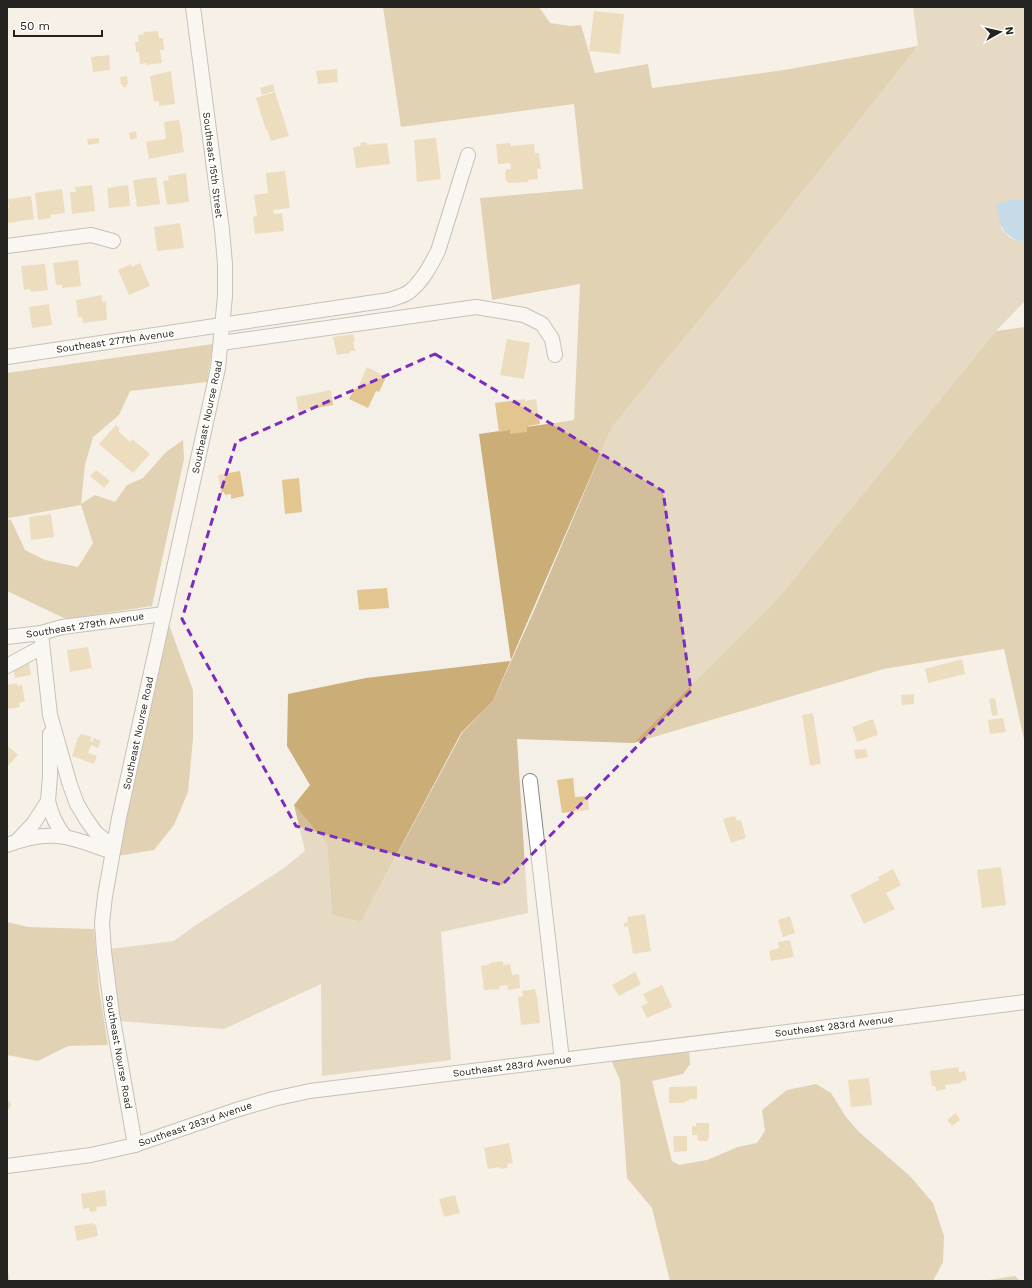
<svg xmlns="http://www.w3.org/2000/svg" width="1032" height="1288" viewBox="0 0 1032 1288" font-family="'Work Sans',sans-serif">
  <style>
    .green { fill: #d2be9b }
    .forest { fill: #caad77 }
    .water { fill: #8bc3e8 }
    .building { fill: #e3c58f }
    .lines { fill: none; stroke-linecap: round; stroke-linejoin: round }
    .minor-casing { stroke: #8d8880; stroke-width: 16 }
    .minor { stroke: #fff; stroke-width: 14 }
    .marked { fill: none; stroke: #7b2cbf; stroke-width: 3; stroke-dasharray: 8 5; stroke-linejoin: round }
    .labels { text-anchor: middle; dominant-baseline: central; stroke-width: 4; stroke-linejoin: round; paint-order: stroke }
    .street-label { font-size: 10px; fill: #252420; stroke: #fffefc }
  </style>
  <rect width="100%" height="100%" fill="#f5f0e7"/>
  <path class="green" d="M913 7H1025V200H1011L1001 228 1009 237 1020 242 1025 239V301L996 331 773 604 633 743 517 739 528 913 441 932 451 1060 322 1076 321 984 224 1029 118 1021 110 949 174 941 193 927 284 868 305 851 294 805 327 844 332 915 361 922 462 733 493 701 533 613 612 427 761 244 918 46Z"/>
  <g class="forest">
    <path d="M383 7H539L550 23 570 26 581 25 595 73 648 64 652 88 784 70 918 46 761 244 612 427 493 701 461 733 361 922 332 915 327 844 294 805 310 785 287 746 288 694 366 678 511 661 479 434 574 420 580 284 492 300 480 198 583 189 574 104 401 127Z"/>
    <path d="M1025 327V744L1004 649 884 669 633 743 773 604 996 331Z"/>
    <path d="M213 344 207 382 130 391 119 415 93 437 85 465 81 504 95 495 115 502 127 485 143 478 166 452 183 440 184 459 152 606 66 619 7 591V519L11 520 25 550 45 560 78 567 93 543 81 505 9 518 7 517V373Z"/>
    <path d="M168 622 193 690V739L188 792 174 825 154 850 118 856Z"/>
    <path d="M7 922 28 927 94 929 99 988 108 1045 68 1046 38 1061 7 1055Z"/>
    <path d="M689 1049 690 1064 683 1074 652 1081 672 1161 679 1165 707 1160 738 1147 757 1143 765 1131 762 1110 787 1090 816 1084 831 1093 846 1117 858 1131 910 1176 933 1203 944 1236 943 1262 933 1281H670L652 1208 627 1178 620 1080 611 1060Z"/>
    <path d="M1015 1276 1020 1281H990L989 1280Z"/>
  </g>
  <path class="water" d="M1011 200H1025V239L1020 242C999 232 1001 225 996 204Z"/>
  <g class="building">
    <path d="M594 11 624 14 620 54 589 51Z"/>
    <path d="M158 31 159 38H163L164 50H160L162 63 146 65V63L140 64 139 52H136L135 42H139L138 35 144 34 143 32Z"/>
    <path d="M109 55 110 70 93 72 91 57Z"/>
    <path d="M337 69 338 82 318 84 316 71Z"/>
    <path d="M171 71 175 104 159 106V101L154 102 150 76Z"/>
    <path d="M127 76 128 84 126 85 127 87H123V85H121L120 77Z"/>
    <path d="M273 84 275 91 262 95 260 88Z"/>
    <path d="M275 92 289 136 271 141 267 129 266 130 256 98Z"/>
    <path d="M179 120 183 141H182L184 152 149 159 146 142 166 139 164 122Z"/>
    <path d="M136 131 137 138 130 140 129 133Z"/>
    <path d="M99 138V143L88 145 87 139Z"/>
    <path d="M436 138 441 179 417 182 414 140Z"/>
    <path d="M366 142 367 145 387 143 390 164 356 168 353 147 361 146 360 143Z"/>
    <path d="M510 143 511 146 534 144 535 153H539L541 169H537L538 179 529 180 528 182 509 183 506 180 505 172 507 169H511L510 163 498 164 496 144Z"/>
    <path d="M285 171 290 208 273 210 274 214 282 213 284 231 255 234 253 217 257 216 254 195 268 193 266 173Z"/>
    <path d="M186 173 189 202 167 205 163 181 169 180 168 176Z"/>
    <path d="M156 177 160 204 137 207 133 180Z"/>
    <path d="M92 185 95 211 72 214 70 192H76L75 187Z"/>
    <path d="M128 185 130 206 109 208 107 188Z"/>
    <path d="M62 189 65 213 50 215 51 218 38 220 35 193Z"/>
    <path d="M31 196 34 219 8 223 7 208H9L8 199Z"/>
    <path d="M180 223 184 248 157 251 154 227Z"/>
    <path d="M78 260 81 286 62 288V285H56L53 263Z"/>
    <path d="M140 263 150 286 129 295 118 270 131 264 132 267Z"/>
    <path d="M45 264 48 290 31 292 30 289 24 290 21 266Z"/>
    <path d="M102 295V302L106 301 107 320 83 323 82 317H78L76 300Z"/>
    <path d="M49 304 52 325 32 328 29 307Z"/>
    <path d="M353 334 355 341H353L355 351H350V353L337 355 333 337Z"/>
    <path d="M507 339 530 343 524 379 500 375Z"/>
    <path d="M367 367 386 377 379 392 376 391 368 408 349 399 355 388 357 389Z"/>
    <path d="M331 390 333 405 298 411 296 397Z"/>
    <path d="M525 399V401L536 399 540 424 528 426 529 427H527V432L510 434V430L499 432 495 403Z"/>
    <path d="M116 425 120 429 118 431 130 442 132 439 150 454 133 473 99 444Z"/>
    <path d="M96 470 110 481 104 488 90 476Z"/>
    <path d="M240 471 244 496 231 499V494L225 495 224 492 221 493 218 475Z"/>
    <path d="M299 478 302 512 285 514 282 480Z"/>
    <path d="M51 514 54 537 31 540 29 517Z"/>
    <path d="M387 588 389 608 359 610 357 590Z"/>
    <path d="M88 647 92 668 70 672 67 650Z"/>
    <path d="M962 659 965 674 928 683 925 669Z"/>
    <path d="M29 662 31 675 15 678 13 665Z"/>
    <path d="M17 683V686L22 685 25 701 19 703 20 707 7 709V685Z"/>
    <path d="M914 694V704L902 705 901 695Z"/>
    <path d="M995 698 998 715 992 716 989 699Z"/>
    <path d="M813 713 821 764 810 766 802 715Z"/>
    <path d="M1003 718 1006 732 990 734 988 720Z"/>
    <path d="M873 719 878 735 857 742 852 727Z"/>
    <path d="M81 734 92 737 90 741 92 742 94 738 101 741 98 748 91 745 88 753 97 756 94 764 72 756 78 737H79Z"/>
    <path d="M7 745 18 755 7 767Z"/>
    <path d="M866 749 868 757 856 759 854 750Z"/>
    <path d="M573 778 575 797 588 796 589 810 562 813 557 780Z"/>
    <path d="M735 816 737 821 741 820 746 838 731 843 723 819Z"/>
    <path d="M1001 867 1006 905 982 908 977 870Z"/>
    <path d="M893 869 901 885 886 893 895 909 864 924 850 895 879 880 878 877Z"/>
    <path d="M645 914 651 951 633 954 628 926 624 927V923L628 922 627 917Z"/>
    <path d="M790 916 795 933 783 937 778 920Z"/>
    <path d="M790 940 794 957 771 961 769 951 779 948 778 942Z"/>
    <path d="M503 961V965L510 964 512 975 519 974 520 988 508 990 507 985 499 986 500 989 484 990 481 966 488 965 490 963Z"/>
    <path d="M635 972 641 984 619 996 612 985Z"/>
    <path d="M662 985 672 1007 647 1018 641 1006 648 1003 643 994Z"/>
    <path d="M535 989 536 995H537L540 1023 521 1025 518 997 523 996 522 991Z"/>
    <path d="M959 1067V1072L965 1071 967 1080 961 1081V1083L945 1085 946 1089 936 1091 935 1086H932L930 1071Z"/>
    <path d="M869 1078 872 1105 851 1107 848 1080Z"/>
    <path d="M697 1086V1099H689V1101H685V1103H669V1087Z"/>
    <path d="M10 1101 11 1106 7 1111V1102Z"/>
    <path d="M956 1113 960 1120 952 1126 947 1120Z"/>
    <path d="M696 1123H709V1138H708V1141H698L697 1135H692V1126H696Z"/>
    <path d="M673 1136H687V1151L674 1152Z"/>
    <path d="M509 1143 513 1163 507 1164 508 1168 500 1169V1167L488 1169 484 1148Z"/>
    <path d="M105 1190 107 1206 96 1207 97 1211 90 1212 89 1208 83 1209 81 1194Z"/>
    <path d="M455 1195 460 1213 444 1217 439 1199Z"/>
    <path d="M93 1223V1225L96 1224 98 1236 77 1241 74 1226Z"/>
    <path d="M9 1273 10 1281H7V1274Z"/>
  </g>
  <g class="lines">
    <g class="minor-casing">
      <g id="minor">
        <path d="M7 246 91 235 113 241"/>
        <path d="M221 343 476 307 524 315 542 324 552 339 555 355"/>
        <path d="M7 357 389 300C395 298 403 296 409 292 422 282 431 265 438 251L468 155"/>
        <path d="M41 633 50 715 70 785 77 804 86 819 96 833 113 846"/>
        <path d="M7 637 41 633 62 627 164 614"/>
        <path d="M7 666 42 647"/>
        <path d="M530 781 562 1060"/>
        <path d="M48 801C52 816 56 825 65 837"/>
        <path d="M17 841 33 824 48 801 50 776V734"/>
        <path d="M7 845C25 838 45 833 65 837 81 840 97 847 112 852"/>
        <path d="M135 1145 112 1014 104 952 102 923 105 896 119 818 218 368 225 296V264L222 230 193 7"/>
        <path d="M7 1166 91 1155 135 1145 236 1110 273 1099 310 1091 812 1029 1025 1002"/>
      </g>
    </g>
    <use href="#minor" class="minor"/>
  </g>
  <path d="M0 0H1032V1288H0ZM435 354 663 491 691 691 502 885 296 826 182 619 236 442Z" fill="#f5f0e7" fill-opacity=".55" fill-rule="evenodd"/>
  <path class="marked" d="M435 354 663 491 691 691 502 885 296 826 182 619 236 442Z"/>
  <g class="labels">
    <g class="street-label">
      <text transform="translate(213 165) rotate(83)">Southeast 15th Street</text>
      <text transform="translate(115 341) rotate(-8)">Southeast 277th Avenue</text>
      <text transform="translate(207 417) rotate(-78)">Southeast Nourse Road</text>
      <text transform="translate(85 625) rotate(-9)">Southeast 279th Avenue</text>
      <text transform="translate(138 733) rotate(-78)">Southeast Nourse Road</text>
      <text transform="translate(834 1026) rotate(-7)">Southeast 283rd Avenue</text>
      <text transform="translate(119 1052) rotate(80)">Southeast Nourse Road</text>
      <text transform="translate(512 1066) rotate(-7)">Southeast 283rd Avenue</text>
      <text transform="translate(195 1124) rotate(-19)">Southeast 283rd Avenue</text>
    </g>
  </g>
  <rect width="1032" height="1288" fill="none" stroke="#252420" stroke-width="16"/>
  <g transform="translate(1000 32) rotate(82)" stroke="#fffefc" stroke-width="3" paint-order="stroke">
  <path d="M0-3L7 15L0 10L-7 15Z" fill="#252420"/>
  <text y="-6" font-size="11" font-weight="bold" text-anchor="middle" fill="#252420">N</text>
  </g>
  <path d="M14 30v6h88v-6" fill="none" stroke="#252420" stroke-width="2"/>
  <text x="20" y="30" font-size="12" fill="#252420" stroke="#fffefc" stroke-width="3" paint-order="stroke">50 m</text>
</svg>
